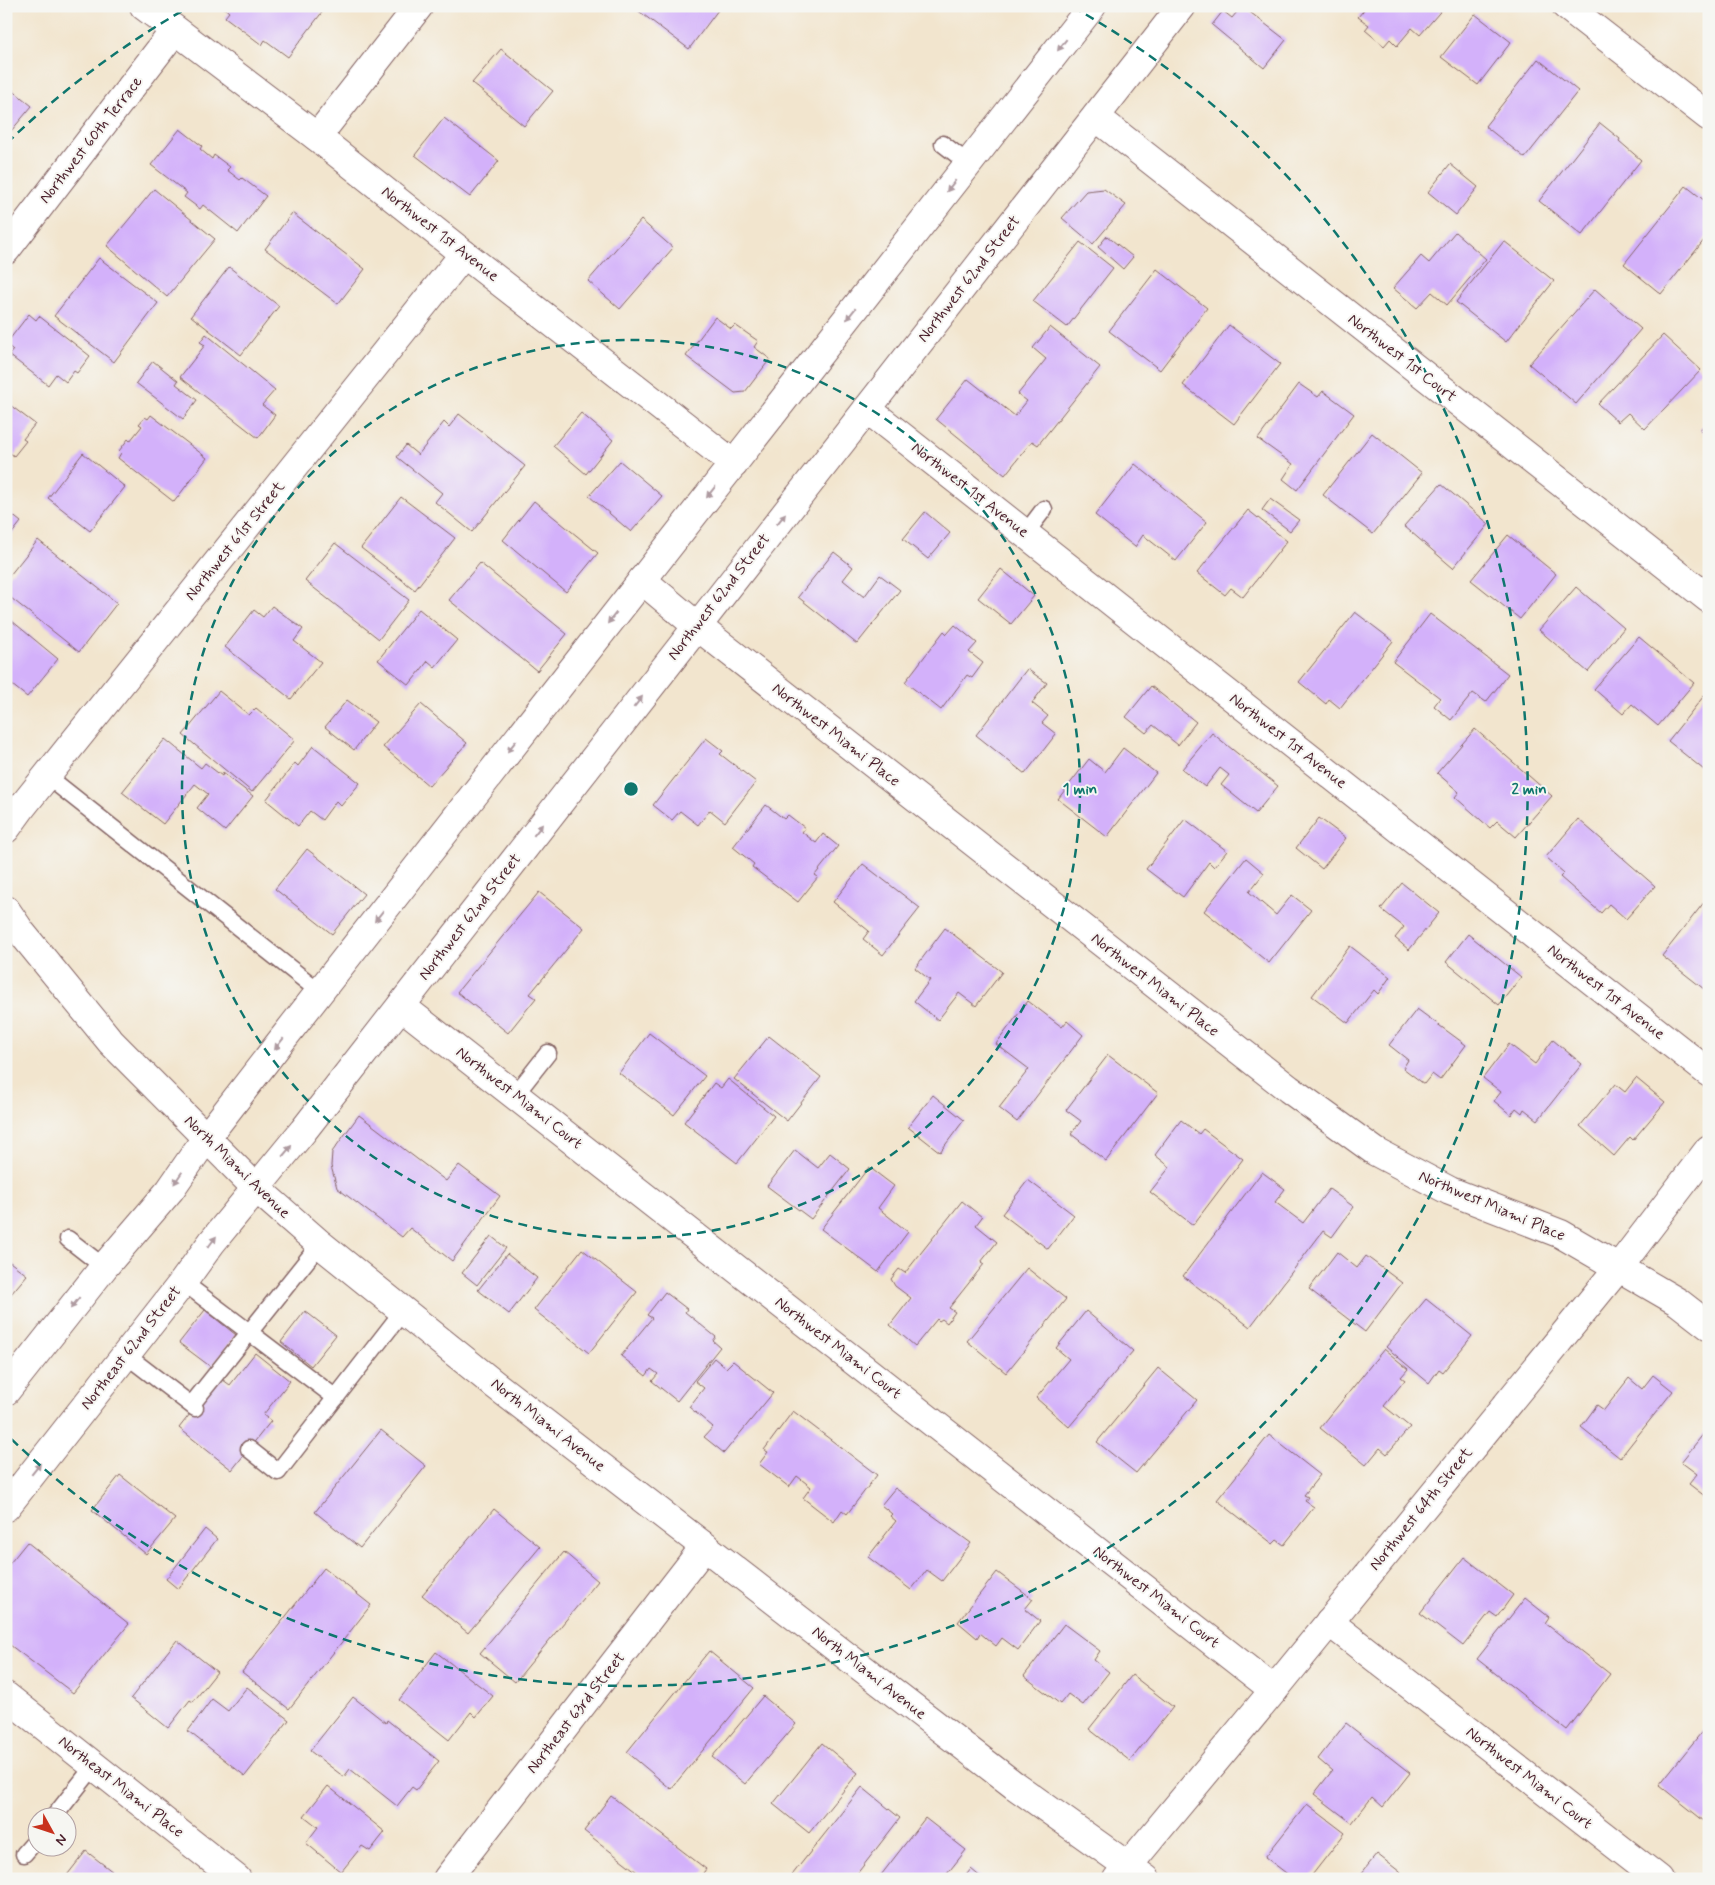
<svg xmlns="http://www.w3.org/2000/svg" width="1715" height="1885" viewBox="0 0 1715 1885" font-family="Mynerve,sans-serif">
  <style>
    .building { fill: #d3b1fa }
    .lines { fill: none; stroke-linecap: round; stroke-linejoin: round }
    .service-casing { stroke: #856464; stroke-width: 19 }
    .minor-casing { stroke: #856464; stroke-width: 30 }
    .secondary-casing { stroke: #856464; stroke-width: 30 }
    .service { stroke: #fff; stroke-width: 16 }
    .minor { stroke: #fff; stroke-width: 28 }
    .secondary { stroke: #fff; stroke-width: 28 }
    .oneway { fill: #ae9aa0 }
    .ring { fill: none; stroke: #0f766e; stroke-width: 2.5; stroke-dasharray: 9 6 }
    .labels { text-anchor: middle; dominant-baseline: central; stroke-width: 4; stroke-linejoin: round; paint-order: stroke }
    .street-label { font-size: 16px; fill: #4a1f2b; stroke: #f6f6f2 }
    .centre { fill: #0f766e; stroke: #f6f6f2; stroke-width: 2.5 }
    .ring-label { font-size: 15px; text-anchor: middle; font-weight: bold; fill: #0f766e; stroke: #f6f6f2; stroke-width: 4; stroke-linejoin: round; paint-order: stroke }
  </style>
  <rect width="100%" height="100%" fill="#f6f6f2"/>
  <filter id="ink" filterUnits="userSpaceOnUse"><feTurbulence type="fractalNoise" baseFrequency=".02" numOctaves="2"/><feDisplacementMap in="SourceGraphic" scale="10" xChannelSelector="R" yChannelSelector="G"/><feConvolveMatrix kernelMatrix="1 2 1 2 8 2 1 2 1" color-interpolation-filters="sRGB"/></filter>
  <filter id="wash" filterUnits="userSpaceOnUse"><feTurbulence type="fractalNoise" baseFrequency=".0096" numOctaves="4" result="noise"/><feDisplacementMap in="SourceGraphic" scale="20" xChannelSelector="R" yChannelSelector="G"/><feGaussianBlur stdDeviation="1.12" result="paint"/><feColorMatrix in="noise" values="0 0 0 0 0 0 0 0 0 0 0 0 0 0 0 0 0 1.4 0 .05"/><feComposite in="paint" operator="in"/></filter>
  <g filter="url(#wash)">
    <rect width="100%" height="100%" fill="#f2e5ce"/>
    <g id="blocks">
      <g class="building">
        <path d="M222 6H317L323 11 288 57 265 40 262 45 225 17 229 12Z"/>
        <path d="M632 6H713L718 10 689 49Z"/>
        <path d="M1242 6 1286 40 1264 68 1212 25 1223 11 1232 18Z"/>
        <path d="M1367 6H1445L1420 35 1412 28 1397 46 1390 39 1384 46 1365 30 1369 25 1358 17Z"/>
        <path d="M1475 14 1511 42 1478 85 1441 57Z"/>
        <path d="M501 49 553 91 524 126 472 83Z"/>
        <path d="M1538 59 1578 91 1525 158 1485 126Z"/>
        <path d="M6 85 32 106 6 137Z"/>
        <path d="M444 118 499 161 470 197 415 155Z"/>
        <path d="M1600 123 1620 139 1619 141 1641 160 1582 235 1539 201Z"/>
        <path d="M180 129 202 146 200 149 212 159 214 155 230 167 227 170 240 180 242 178 266 196 238 233 203 205 200 209 184 197 187 193 151 165Z"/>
        <path d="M1450 164 1478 187 1456 215 1428 192Z"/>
        <path d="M1686 186 1709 204V234L1661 294 1624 264Z"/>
        <path d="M154 189 215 239 167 297 107 246Z"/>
        <path d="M1104 189 1126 205 1093 244 1062 218 1086 191Z"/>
        <path d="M292 213 365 269 338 304 265 249Z"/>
        <path d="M641 220 673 248 620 309 588 281Z"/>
        <path d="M1455 232 1486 259 1447 305 1432 292 1417 308 1393 288 1421 256 1429 263Z"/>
        <path d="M1107 236 1133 257 1123 269 1098 247Z"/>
        <path d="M1504 241 1554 281 1506 342 1456 302Z"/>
        <path d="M1080 242 1113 268 1067 327 1033 301Z"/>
        <path d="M99 258 158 303 114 362 54 316Z"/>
        <path d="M229 267 279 306 241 355 191 316Z"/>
        <path d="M1157 269 1207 308 1160 370 1109 331Z"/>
        <path d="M1595 289 1641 329 1576 404 1529 364Z"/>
        <path d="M29 314 36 320 39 316 90 356 77 373 74 371 66 382 56 374 48 385 9 355 13 350 6 344Z"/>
        <path d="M715 317 731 329 735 325 758 341 754 347 770 359 745 392 735 393 686 356Z"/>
        <path d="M1229 325 1280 364 1234 424 1183 385Z"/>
        <path d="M1050 327 1100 367 1038 445 1032 441 1005 475 936 419 968 379 1015 416 1027 401 1018 394 1046 359 1033 348Z"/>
        <path d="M206 334 275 390 262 405 275 415 258 438 180 377 205 345 200 342Z"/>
        <path d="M1663 335 1701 370 1645 429 1628 413 1618 422 1598 404Z"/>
        <path d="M153 361 178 381 176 384 197 400 183 419 136 383Z"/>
        <path d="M1299 384 1318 397 1323 391 1354 414 1297 490 1283 479 1293 464 1258 439Z"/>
        <path d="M6 402 35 424 23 439 26 441 14 456 6 450Z"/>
        <path d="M581 413 613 440 586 474 553 446Z"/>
        <path d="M459 414 525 466 472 532 435 502 442 493 397 457 406 445 418 455 444 422 449 427Z"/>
        <path d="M151 415 207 458 174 502 118 458 121 453 119 451 128 439 130 441 142 426 139 424 145 417 148 419Z"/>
        <path d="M1709 419V436L1700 430Z"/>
        <path d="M1372 433 1422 473 1373 534 1323 495Z"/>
        <path d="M83 453 125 487 90 531 48 498Z"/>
        <path d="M620 461 662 496 631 532 589 496Z"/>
        <path d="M1135 464 1207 522 1176 561 1143 535 1135 547 1095 515Z"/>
        <path d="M1441 484 1489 524 1453 568 1404 526Z"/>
        <path d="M401 497 455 538 415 590 361 548Z"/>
        <path d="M1270 499 1299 520 1290 531 1262 510Z"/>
        <path d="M534 501 598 553 566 592 503 540Z"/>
        <path d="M6 510 21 522 6 541Z"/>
        <path d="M1248 510 1287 541 1243 597 1231 588 1225 595 1197 573Z"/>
        <path d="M925 512 950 533 928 559 903 539Z"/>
        <path d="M1508 535 1556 574 1520 619 1471 580Z"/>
        <path d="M38 540 117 603 79 652 6 594V580Z"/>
        <path d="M335 543 409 600 379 639 305 581Z"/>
        <path d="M834 552 853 567 843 580 864 597 880 575 900 590 857 644 798 597Z"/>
        <path d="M480 563 567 634 537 671 449 600Z"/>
        <path d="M1001 569 1034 596 1011 624 978 598Z"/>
        <path d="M1576 587 1624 628 1588 672 1539 630Z"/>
        <path d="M272 606 303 629 294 641 321 662 291 699 225 647 254 610 263 617Z"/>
        <path d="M419 609 457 640 435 667 428 661 409 685 378 660Z"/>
        <path d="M1355 612 1393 641 1340 708 1329 699 1326 704 1299 682Z"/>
        <path d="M1430 614 1508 674 1486 702 1473 693 1451 720 1434 706 1440 698 1393 662Z"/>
        <path d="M6 616 58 659 27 697 6 680Z"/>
        <path d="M955 625 977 643 969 652 983 663 972 678 967 675 941 710 905 682 944 631 947 634Z"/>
        <path d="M1639 637 1694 683 1658 726 1632 704 1623 714 1594 689Z"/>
        <path d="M1027 669 1047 683 1032 703 1048 716 1042 723 1056 734 1025 774 976 735Z"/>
        <path d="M1151 686 1196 722 1178 745 1153 725 1146 733 1126 717Z"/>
        <path d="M219 691 249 715 256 708 295 740 252 792 183 735Z"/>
        <path d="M1707 692 1709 693V774L1668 741Z"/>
        <path d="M347 700 376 722 354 750 325 727Z"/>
        <path d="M421 704 467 743 429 786 383 747Z"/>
        <path d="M1475 729 1552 796 1516 837 1497 821 1490 828 1455 797 1459 792 1437 773Z"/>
        <path d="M1212 733 1278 786 1256 813 1221 785 1229 775 1220 768 1205 787 1182 769Z"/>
        <path d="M706 738 723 751 720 754 756 782 725 822 710 810 698 825 680 811 672 820 653 805Z"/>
        <path d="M165 739 201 768 205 763 222 776 223 773 253 796 225 831 197 808 208 794 195 784 163 824 122 792Z"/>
        <path d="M313 746 360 783 341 806 336 801 322 820 310 811 298 826 266 800 295 763 298 766Z"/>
        <path d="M1123 748 1156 773 1107 837 1058 799 1089 759 1105 772Z"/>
        <path d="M766 805 784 819 788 815 805 828 802 832 816 843 823 834 838 846 815 875 818 877 798 902 752 867 754 864 733 847Z"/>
        <path d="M1319 818 1346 838 1322 869 1296 848Z"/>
        <path d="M1185 819 1227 851 1214 867 1209 862 1183 897 1146 869Z"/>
        <path d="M1578 819 1655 886 1626 919 1609 904 1601 913 1560 877 1564 873 1546 857Z"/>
        <path d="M307 849 364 894 332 934 275 889Z"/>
        <path d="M1246 858 1264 873 1249 892 1276 915 1292 895 1311 910 1269 963 1204 911Z"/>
        <path d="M863 864 920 908 883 955 863 939 869 931 833 902Z"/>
        <path d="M1402 883 1439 913 1409 950 1395 938 1404 927 1381 909Z"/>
        <path d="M539 892 584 928 530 994 536 998 508 1033 457 992Z"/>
        <path d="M1709 896V993L1662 956Z"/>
        <path d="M945 928 1002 972 976 1006 959 993 938 1020 914 1001 930 980 915 968Z"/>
        <path d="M1468 934 1521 977 1499 1005 1446 962Z"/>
        <path d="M1350 946 1390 977 1378 994 1374 990 1348 1023 1312 996Z"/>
        <path d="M1028 1001 1062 1027 1067 1021 1083 1035 1017 1122 999 1108 1029 1069 996 1044Z"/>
        <path d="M1417 1009 1466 1045 1440 1080 1432 1074 1424 1084 1403 1068 1408 1060 1389 1045Z"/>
        <path d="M649 1033 705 1076 674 1115 619 1073Z"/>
        <path d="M769 1036 821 1077 787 1121 734 1079Z"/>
        <path d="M1553 1040 1582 1064 1538 1120 1524 1109 1522 1113 1516 1108 1511 1115 1494 1101 1501 1092 1483 1078 1509 1044 1535 1064Z"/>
        <path d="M1108 1055 1158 1093 1106 1161 1071 1134 1081 1121 1066 1110Z"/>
        <path d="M1636 1078 1665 1102 1633 1140 1630 1137 1614 1156 1580 1126 1615 1084 1625 1092Z"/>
        <path d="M728 1079 774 1116 737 1163 684 1122 714 1083 721 1088Z"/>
        <path d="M933 1095 964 1120 940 1152 908 1127Z"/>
        <path d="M359 1115 446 1181 459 1165 500 1196 452 1261 410 1228 402 1237 337 1188 331 1166 332 1152Z"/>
        <path d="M1181 1120 1199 1134 1203 1129 1243 1159 1193 1225 1150 1192 1170 1167 1155 1155Z"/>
        <path d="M795 1150 818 1168 830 1153 850 1169 811 1219 767 1186Z"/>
        <path d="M869 1167 894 1186 878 1208 908 1232 878 1272 821 1229Z"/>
        <path d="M1262 1172 1285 1189 1275 1202 1303 1223 1329 1189 1354 1207 1332 1237 1323 1231 1250 1327 1183 1276Z"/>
        <path d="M1028 1180 1074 1215 1048 1249 1002 1214Z"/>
        <path d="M962 1201 982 1217 976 1225 997 1242 981 1262 984 1264 949 1308 955 1312 947 1323 942 1319 939 1321 937 1319 915 1346 890 1325 911 1298 895 1286 891 1279 899 1269 905 1273Z"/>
        <path d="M491 1236 506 1248 477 1285 462 1273Z"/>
        <path d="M582 1249 637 1292 589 1353 534 1310Z"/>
        <path d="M1337 1252 1357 1268 1366 1256 1402 1283 1365 1332 1309 1289Z"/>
        <path d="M507 1254 537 1278 509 1314 478 1290Z"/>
        <path d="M6 1259 27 1275 6 1300Z"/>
        <path d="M1027 1268 1066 1299 1006 1373 967 1341Z"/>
        <path d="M665 1292 687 1309 685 1312 716 1337 713 1341 720 1347 677 1401 652 1381 658 1374 651 1369 646 1376 621 1356 652 1318 647 1315Z"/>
        <path d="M1426 1299 1472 1336 1443 1372 1439 1369 1429 1383 1386 1347Z"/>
        <path d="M205 1310 236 1335 211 1367 179 1343Z"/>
        <path d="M305 1311 336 1335 311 1366 281 1342Z"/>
        <path d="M1086 1311 1133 1351 1069 1427 1036 1398 1069 1359 1056 1348Z"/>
        <path d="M1384 1349 1408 1369 1401 1377 1405 1380 1384 1406 1410 1427 1387 1454 1380 1448 1366 1465 1320 1428Z"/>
        <path d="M255 1353 290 1381 263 1415 271 1421 232 1470 179 1428 219 1377 230 1385Z"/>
        <path d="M714 1358 726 1368 733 1361 773 1393 724 1453 704 1437 713 1427 689 1407 704 1388 695 1381Z"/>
        <path d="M1158 1368 1197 1400 1136 1473 1097 1442Z"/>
        <path d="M1653 1375 1673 1391 1620 1458 1581 1427 1597 1405 1604 1410 1629 1378 1642 1389Z"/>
        <path d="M793 1411 877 1475 847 1514 842 1510 834 1522 803 1498 811 1487 797 1476 789 1487 759 1464 768 1452 764 1450Z"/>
        <path d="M1709 1427V1494L1706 1497 1689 1484 1697 1474 1681 1462Z"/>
        <path d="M381 1430 426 1466 360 1548 315 1512Z"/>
        <path d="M1269 1435 1320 1475 1304 1495 1308 1497 1305 1501 1314 1507 1284 1545 1277 1540 1273 1544 1217 1500Z"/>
        <path d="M120 1475 175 1519 146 1554 92 1510Z"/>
        <path d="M895 1488 971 1543 942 1581 927 1570 911 1590 868 1557 896 1521 890 1516 892 1514 881 1505Z"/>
        <path d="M494 1509 540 1547 468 1633 422 1595Z"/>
        <path d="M205 1529 217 1539 178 1589 166 1579Z"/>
        <path d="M27 1542 129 1624 73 1693 6 1642V1568Z"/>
        <path d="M564 1552 598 1581 515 1682 480 1653Z"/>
        <path d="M1464 1557 1513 1595 1497 1617 1490 1612 1463 1646 1420 1613Z"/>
        <path d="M324 1568 371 1605 289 1709 242 1672Z"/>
        <path d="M997 1572 1033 1599 1025 1609 1040 1621 1018 1650 1002 1638 996 1646 980 1633 977 1638 958 1622Z"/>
        <path d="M1525 1598 1549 1617 1545 1623 1610 1674 1567 1730 1477 1659Z"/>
        <path d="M1064 1624 1100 1651 1094 1660 1109 1672 1083 1705 1068 1694 1060 1704 1024 1676Z"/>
        <path d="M177 1640 217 1672 193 1702 190 1700 168 1728 131 1698Z"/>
        <path d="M709 1651 754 1688 671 1789 627 1752Z"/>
        <path d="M436 1652 493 1696 476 1717 471 1712 449 1740 399 1700Z"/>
        <path d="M1132 1675 1173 1707 1130 1761 1089 1729Z"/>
        <path d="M247 1687 289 1720 245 1776 188 1731 212 1699 228 1711Z"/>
        <path d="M763 1696 796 1724 745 1784 712 1757Z"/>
        <path d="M353 1697 386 1723 387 1720 439 1761 416 1790 412 1787 397 1806 350 1769 344 1777 310 1751Z"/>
        <path d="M1346 1723 1410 1773 1383 1807 1372 1797 1352 1823 1314 1794 1332 1771 1318 1759Z"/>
        <path d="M1709 1723V1814L1704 1821 1659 1785Z"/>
        <path d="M822 1743 858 1773 809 1833 773 1804Z"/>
        <path d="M328 1786 385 1832 370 1851 362 1846 341 1872 306 1843 318 1827 304 1816Z"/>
        <path d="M862 1787 900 1818 853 1879H797L792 1875Z"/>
        <path d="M611 1796 706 1869 699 1879H646L584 1831Z"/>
        <path d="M1307 1804 1345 1833 1309 1879H1294L1265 1857Z"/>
        <path d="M925 1818 966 1850 943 1879H878Z"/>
        <path d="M86 1851 122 1879H64Z"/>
        <path d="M1377 1854 1409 1879H1357Z"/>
        <path d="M971 1869 983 1879H963Z"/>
      </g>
    </g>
  </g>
  <g filter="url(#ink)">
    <use href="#blocks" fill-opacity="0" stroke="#856464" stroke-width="1"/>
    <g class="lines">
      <g class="service-casing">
        <g id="service">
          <path d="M943 144 969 164"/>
          <path d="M1025 534 1044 509"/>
          <path d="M47 776 320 992"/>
          <path d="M515 1095 548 1053"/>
          <path d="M68 1239 104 1267"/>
          <path d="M183 1282 336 1398"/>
          <path d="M126 1355 195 1408"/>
          <path d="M192 1404 320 1244"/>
          <path d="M249 1449 278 1472 403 1311"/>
          <path d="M53 1818 94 1766"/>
          <path d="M24 1854 38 1838"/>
        </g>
      </g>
      <g class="minor-casing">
        <g id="minor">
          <path d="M144 6 317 137 464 254 734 464"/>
          <path d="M1566 6 1709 117"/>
          <path d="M1096 117 1709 599"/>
          <path d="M317 137 419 6"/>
          <path d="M6 250 175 30"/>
          <path d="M867 409 1709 1073"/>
          <path d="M642 580 697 626 1289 1089 1376 1152 1450 1191 1561 1234 1678 1302 1709 1326"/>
          <path d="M6 829 22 807 464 254"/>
          <path d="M401 1006 1274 1690"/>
          <path d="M1329 1622 1659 1879"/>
          <path d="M6 1696 237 1879"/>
          <path d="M447 1879 705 1546"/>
          <path d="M1117 1879 1274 1690 1619 1267 1709 1149"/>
        </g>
      </g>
      <g class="secondary-casing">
        <g id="secondary">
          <path d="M6 910 21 932 111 1042 256 1188 320 1244 494 1384 827 1641 1014 1785 1146 1879"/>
          <path d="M6 1391 104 1267 170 1190 206 1138 278 1045 1092 6"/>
          <path d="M6 1507 183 1282 212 1242 303 1131 1182 6"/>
        </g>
      </g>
      <use href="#service" class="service"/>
      <use href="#minor" class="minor"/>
      <use href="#secondary" class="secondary"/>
    </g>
    <defs><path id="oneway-solid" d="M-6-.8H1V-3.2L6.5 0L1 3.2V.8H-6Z" transform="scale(1.25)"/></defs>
    <g class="oneway">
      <use href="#oneway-solid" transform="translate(1062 45) rotate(128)"/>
      <use href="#oneway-solid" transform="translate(951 186) rotate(128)"/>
      <use href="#oneway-solid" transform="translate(851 314) rotate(128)"/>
      <use href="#oneway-solid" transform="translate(711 492) rotate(128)"/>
      <use href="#oneway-solid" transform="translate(781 519) rotate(-52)"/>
      <use href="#oneway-solid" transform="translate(612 618) rotate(128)"/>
      <use href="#oneway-solid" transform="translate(638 702) rotate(-52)"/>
      <use href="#oneway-solid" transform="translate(512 746) rotate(128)"/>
      <use href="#oneway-solid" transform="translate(538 830) rotate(-52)"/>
      <use href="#oneway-solid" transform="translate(379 916) rotate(128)"/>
      <use href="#oneway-solid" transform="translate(279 1044) rotate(128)"/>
      <use href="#oneway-solid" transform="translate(287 1151) rotate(-50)"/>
      <use href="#oneway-solid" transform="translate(178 1178) rotate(124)"/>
      <use href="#oneway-solid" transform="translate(212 1242) rotate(-53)"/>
      <use href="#oneway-solid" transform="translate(75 1303) rotate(128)"/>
      <use href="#oneway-solid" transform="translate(36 1469) rotate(-52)"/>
    </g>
  </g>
  <g class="ring">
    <circle cx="631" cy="789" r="449"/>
    <path d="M7 143A898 898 0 0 1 189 7M1073 7A898 898 0 1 1 7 1435"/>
  </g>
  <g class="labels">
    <g class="street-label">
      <text transform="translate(91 140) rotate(-52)">Northwest 60th Terrace</text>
      <text transform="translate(440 234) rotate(38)">Northwest 1st Avenue</text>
      <text transform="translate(969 279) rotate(-52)">Northwest 62nd Street</text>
      <text transform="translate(1402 358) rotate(38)">Northwest 1st Court</text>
      <text transform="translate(970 490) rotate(38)">Northwest 1st Avenue</text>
      <text transform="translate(235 541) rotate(-51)">Northwest 61st Street</text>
      <text transform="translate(719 597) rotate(-52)">Northwest 62nd Street</text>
      <text transform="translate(836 735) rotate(38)">Northwest Miami Place</text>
      <text transform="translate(1288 741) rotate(38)">Northwest 1st Avenue</text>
      <text transform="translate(470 917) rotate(-52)">Northwest 62nd Street</text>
      <text transform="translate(1155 985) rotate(38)">Northwest Miami Place</text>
      <text transform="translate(1606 992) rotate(38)">Northwest 1st Avenue</text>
      <text transform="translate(519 1098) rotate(38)">Northwest Miami Court</text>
      <text transform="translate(237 1167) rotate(44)">North Miami Avenue</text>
      <text transform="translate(1492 1206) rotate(23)">Northwest Miami Place</text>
      <text transform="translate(131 1348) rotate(-52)">Northeast 62nd Street</text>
      <text transform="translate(838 1348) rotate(38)">Northwest Miami Court</text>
      <text transform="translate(548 1425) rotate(38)">North Miami Avenue</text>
      <text transform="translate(1421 1509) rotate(-51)">Northwest 64th Street</text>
      <text transform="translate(1156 1597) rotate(38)">Northwest Miami Court</text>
      <text transform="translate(869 1673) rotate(38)">North Miami Avenue</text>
      <text transform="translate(576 1713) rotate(-52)">Northeast 63rd Street</text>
      <text transform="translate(1529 1778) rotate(38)">Northwest Miami Court</text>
      <text transform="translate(121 1787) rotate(38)">Northeast Miami Place</text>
    </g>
  </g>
  <circle cx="631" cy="789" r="8" class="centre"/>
  <g class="ring-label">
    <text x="1080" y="794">1 min</text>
    <text x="1529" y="794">2 min</text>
  </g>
  <rect width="1715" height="1885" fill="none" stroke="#f6f6f2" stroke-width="25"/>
  <g transform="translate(52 1832) rotate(130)"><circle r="24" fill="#f6f6f2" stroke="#b1a0a2"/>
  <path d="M0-4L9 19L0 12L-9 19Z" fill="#c8321e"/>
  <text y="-8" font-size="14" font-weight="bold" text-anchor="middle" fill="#4a1f2b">N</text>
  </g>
</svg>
